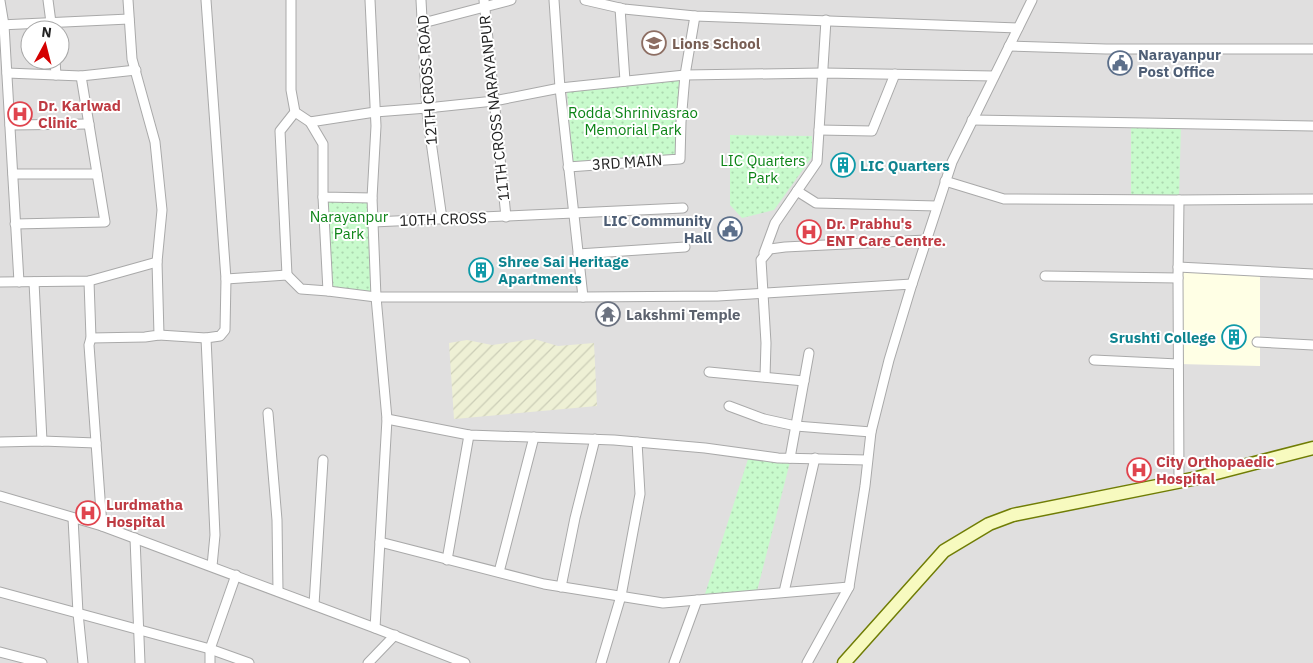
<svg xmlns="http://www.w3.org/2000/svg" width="1313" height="663" viewBox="0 0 1313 663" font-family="'IBM Plex Sans',sans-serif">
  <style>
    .residential { fill: #e0dfdf; fill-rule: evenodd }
    .education { fill: #ffffe5 }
    .farmland { fill: url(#farmland-furrows) }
    .park { fill: url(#park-dots) }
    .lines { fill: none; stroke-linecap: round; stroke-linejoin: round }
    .street-casing { stroke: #a9a9a9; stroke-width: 11 }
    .secondary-casing { stroke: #707d05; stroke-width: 15 }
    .street { stroke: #fff; stroke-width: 9 }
    .secondary { stroke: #f7fabf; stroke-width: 12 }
    .labels { text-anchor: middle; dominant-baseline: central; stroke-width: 4; stroke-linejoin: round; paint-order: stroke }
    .education-label { font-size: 15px; font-weight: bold; fill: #785e54; stroke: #fff; text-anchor: start }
    .service-label { font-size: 15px; font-weight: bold; fill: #4e5e75; stroke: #fff; text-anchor: start }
    .street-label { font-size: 15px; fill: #222; stroke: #fff }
    .health-label { font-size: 15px; font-weight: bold; fill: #be3a42; stroke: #fff; text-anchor: start }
    .park-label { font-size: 15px; fill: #0c8416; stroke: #fff }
    .culture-label { font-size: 15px; font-weight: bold; fill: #0d838f; stroke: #fff; text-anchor: start }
    .worship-label { font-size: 15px; font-weight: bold; fill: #5b616d; stroke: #fff; text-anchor: start }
  </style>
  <defs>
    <pattern id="farmland-furrows" width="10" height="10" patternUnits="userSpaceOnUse" patternTransform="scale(1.25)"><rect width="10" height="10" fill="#eef0d5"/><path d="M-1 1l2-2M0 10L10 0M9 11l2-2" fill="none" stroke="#ccceb7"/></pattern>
    <pattern id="park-dots" width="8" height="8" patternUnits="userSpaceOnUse" patternTransform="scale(1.25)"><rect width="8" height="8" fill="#c8facc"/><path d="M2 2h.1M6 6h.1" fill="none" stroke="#acd6af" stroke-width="1.8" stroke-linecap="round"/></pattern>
  </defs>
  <rect width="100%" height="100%" fill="#f2efe9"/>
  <path class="residential" d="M0 0H1313V663H0ZM30 30H60V60H30Z"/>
  <path class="education" d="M1178 267 1260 271V366L1178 364Z"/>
  <path class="farmland" d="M534 339 558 346 594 343 597 406 454 419 449 343 467 340 492 345Z"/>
  <g class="park">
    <path d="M680 79 676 154 573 162 567 92Z"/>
    <path d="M1131 123H1181L1179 200H1131Z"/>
    <path d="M730 135 812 136V157L774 210 742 218 730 205Z"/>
    <path d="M323 197 372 198 376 297 328 291Z"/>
    <path d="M749 456 790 462 757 591 705 594Z"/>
  </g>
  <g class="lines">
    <g class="street-casing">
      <g id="street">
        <path d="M48 0 52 30"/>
        <path d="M206 0 226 279 225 330 220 336 206 338 215 535 212 566"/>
        <path d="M291 0V90L295 112 310 122 323 144V197L372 198"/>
        <path d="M370 0 376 126 372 198 376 297 387 419 375 628"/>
        <path d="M421 0 427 113 442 219"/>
        <path d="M484 0 506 217"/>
        <path d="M554 0 560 88 685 75 823 73 994 76"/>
        <path d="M585 0 624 9 695 16 1018 28"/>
        <path d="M0 1 4 25 19 282"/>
        <path d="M620 8 625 81"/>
        <path d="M423 23 511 0"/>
        <path d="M0 25 129 19"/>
        <path d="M1009 46 1106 49H1313"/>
        <path d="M55 60 56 75"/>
        <path d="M7 73 81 76"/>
        <path d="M972 120 1313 126"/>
        <path d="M310 122 375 112 427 108 494 101 560 88 583 297"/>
        <path d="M10 125 89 124"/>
        <path d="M819 130 872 131 895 74"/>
        <path d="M568 167 680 159 681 122 685 75 695 16"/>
        <path d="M13 174H97"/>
        <path d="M945 181 1004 199 1179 200 1313 199"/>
        <path d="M797 191 816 203 937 206"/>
        <path d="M323 197 328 291"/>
        <path d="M373 222 683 208"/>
        <path d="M15 224 105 222 81 76 136 70"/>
        <path d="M764 253 775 223 817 162 826 20"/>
        <path d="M578 254 685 247"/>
        <path d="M1178 267 1313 274"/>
        <path d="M287 275 280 131 295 112"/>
        <path d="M1045 276 1178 278"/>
        <path d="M226 279 287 275 301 289 328 291 376 297H583L718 296 912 284 889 360 871 432 865 486 849 587 807 663"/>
        <path d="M89 281 91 338 89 345 102 526"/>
        <path d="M0 282 89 281 157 262"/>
        <path d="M34 282 42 441"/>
        <path d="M912 284 952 162 1032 0"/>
        <path d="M159 335 206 338"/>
        <path d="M91 338 145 337 159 335 157 262 162 210 155 142 132 59 128 0"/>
        <path d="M1257 342 1313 345"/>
        <path d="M1094 360 1178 364"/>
        <path d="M709 372 804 381"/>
        <path d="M765 377 766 343 761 260 770 249 785 247 926 240"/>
        <path d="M729 406 764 419 796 426 871 432"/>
        <path d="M268 413 277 520 278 591"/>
        <path d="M387 419 469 435 614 440 705 448 778 458 867 460"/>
        <path d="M0 442 42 441 96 443"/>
        <path d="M790 458 809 353"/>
        <path d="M1179 482 1178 278 1179 200"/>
        <path d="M0 496 102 526 375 628 465 663"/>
        <path d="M73 518 78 613 83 663"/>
        <path d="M135 538 140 663"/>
        <path d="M380 542 544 584 663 603 849 587"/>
        <path d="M447 560 469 435"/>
        <path d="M499 572 534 437"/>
        <path d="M561 587 575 518 595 439"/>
        <path d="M0 592 210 649 249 663"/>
        <path d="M784 592 815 458"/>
        <path d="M314 605 323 460"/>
        <path d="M0 652 42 663"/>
        <path d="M210 663V649L236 575"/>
        <path d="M368 663 395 635"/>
        <path d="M601 663 621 596 640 494 637 442"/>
        <path d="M674 663 697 600"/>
      </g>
    </g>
    <g class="secondary-casing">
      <path id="secondary" d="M844 663 944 551 989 524 1013 515 1197 478 1313 448"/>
    </g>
    <use href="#street" class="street"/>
    <use href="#secondary" class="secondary"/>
  </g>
  <defs>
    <g id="school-ring" transform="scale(1.25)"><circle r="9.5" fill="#fff" stroke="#8d6e63" stroke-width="1.5"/><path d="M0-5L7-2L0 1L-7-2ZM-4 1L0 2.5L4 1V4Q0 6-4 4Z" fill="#8d6e63"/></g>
    <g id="civic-ring" transform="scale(1.25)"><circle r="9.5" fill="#fff" stroke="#5c6f8a" stroke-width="1.5"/><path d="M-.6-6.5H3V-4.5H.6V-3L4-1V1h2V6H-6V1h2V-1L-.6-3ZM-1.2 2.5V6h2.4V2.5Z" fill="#5c6f8a"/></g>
    <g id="hospital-ring" transform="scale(1.25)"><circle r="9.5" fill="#fff" stroke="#e0444e" stroke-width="1.5"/><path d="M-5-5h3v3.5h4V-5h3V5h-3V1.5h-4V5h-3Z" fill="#e0444e"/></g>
    <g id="building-ring" transform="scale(1.25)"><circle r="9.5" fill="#fff" stroke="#0f9aa8" stroke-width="1.5"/><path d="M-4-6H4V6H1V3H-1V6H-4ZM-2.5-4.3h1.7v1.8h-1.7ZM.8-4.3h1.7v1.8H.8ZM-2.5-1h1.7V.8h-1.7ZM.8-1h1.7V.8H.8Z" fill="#0f9aa8"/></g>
    <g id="temple-ring" transform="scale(1.25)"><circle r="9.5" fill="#fff" stroke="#6b7280" stroke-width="1.5"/><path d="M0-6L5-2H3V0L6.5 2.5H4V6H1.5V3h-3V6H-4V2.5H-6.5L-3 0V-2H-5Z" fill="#6b7280"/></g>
  </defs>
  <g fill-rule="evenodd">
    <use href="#school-ring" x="654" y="43"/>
    <use href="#civic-ring" x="1120" y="63"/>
    <use href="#hospital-ring" x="20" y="114"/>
    <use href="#building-ring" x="843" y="165"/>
    <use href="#civic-ring" x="730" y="229"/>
    <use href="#hospital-ring" x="809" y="232"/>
    <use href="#building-ring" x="481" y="270"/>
    <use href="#temple-ring" x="608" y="314"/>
    <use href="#building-ring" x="1234" y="337"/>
    <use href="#hospital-ring" x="1139" y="470"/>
    <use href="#hospital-ring" x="88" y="513"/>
  </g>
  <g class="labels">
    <g class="education-label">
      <text x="672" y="43">Lions School</text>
    </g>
    <g class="service-label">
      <text x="1138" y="54">Narayanpur<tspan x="1138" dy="17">Post Office</tspan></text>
      <text x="712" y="220" text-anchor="end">LIC Community<tspan x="712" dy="17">Hall</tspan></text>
    </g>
    <g class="street-label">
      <text transform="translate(427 80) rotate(-94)">12TH CROSS ROAD</text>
      <text transform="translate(494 108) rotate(-96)">11TH CROSS NARAYANPUR</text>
      <text transform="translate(627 162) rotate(-4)">3RD MAIN</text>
      <text transform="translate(443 219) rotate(-2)">10TH CROSS</text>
    </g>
    <g class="health-label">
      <text x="38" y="105">Dr. Karlwad<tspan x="38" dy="17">Clinic</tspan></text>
      <text x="826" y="223">Dr. Prabhu's<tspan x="826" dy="17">ENT Care Centre.</tspan></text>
      <text x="1156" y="461">City Orthopaedic<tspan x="1156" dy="17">Hospital</tspan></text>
      <text x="106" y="504">Lurdmatha<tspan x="106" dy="17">Hospital</tspan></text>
    </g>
    <g class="park-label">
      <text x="633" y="112">Rodda Shrinivasrao<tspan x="633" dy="17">Memorial Park</tspan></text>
      <text x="763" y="160">LIC Quarters<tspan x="763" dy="17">Park</tspan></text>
      <text x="349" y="216">Narayanpur<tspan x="349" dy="17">Park</tspan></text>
    </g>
    <g class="culture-label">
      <text x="860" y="165">LIC Quarters</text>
      <text x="498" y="261">Shree Sai Heritage<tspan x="498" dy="17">Apartments</tspan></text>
      <text x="1216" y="337" text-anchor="end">Srushti College</text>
    </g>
    <g class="worship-label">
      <text x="626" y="314">Lakshmi Temple</text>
    </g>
  </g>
  <g transform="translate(45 45) rotate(7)"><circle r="24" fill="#ffffff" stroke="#a7a7a7"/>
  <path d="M0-4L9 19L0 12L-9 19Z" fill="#d40000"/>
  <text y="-8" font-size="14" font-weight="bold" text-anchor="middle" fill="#222222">N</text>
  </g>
</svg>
